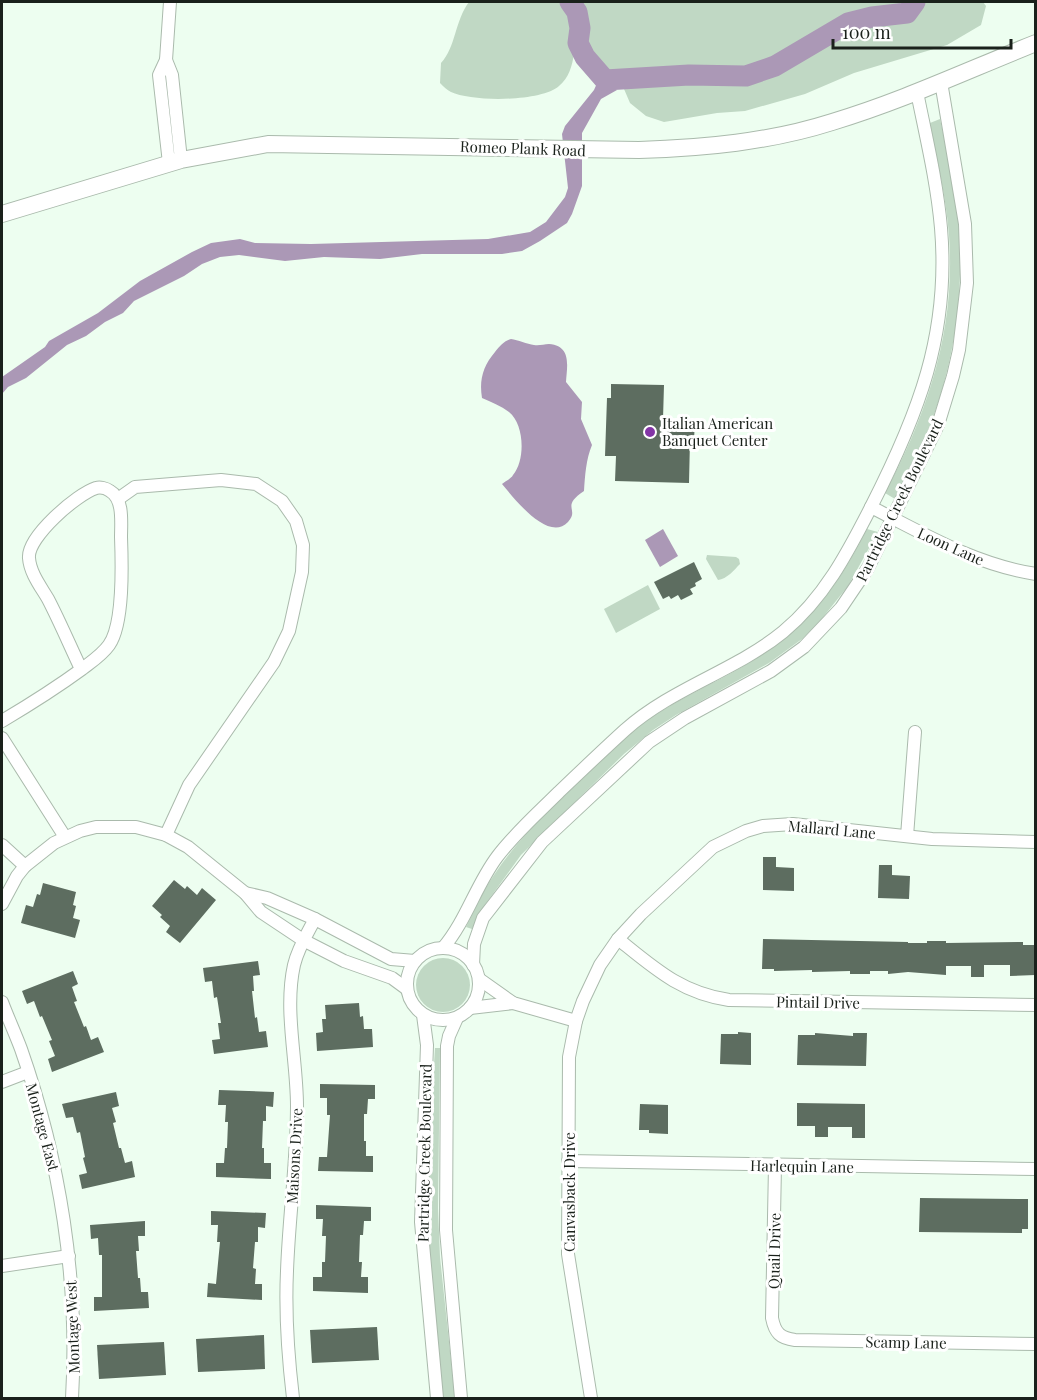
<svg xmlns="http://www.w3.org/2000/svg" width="1037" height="1400" viewBox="0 0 1037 1400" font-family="'Playfair Display',serif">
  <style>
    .green { fill: #c0d8c4 }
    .water { fill: #ab98b6 }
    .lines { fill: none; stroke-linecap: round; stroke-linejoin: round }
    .river { stroke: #ab98b6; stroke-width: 21 }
    .building { fill: #5d6d60 }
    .minor-casing { stroke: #aabaac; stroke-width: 14 }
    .secondary-casing { stroke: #aabaac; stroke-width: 18 }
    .minor { stroke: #fff; stroke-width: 12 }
    .secondary { stroke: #fff; stroke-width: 16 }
    .poi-dot { fill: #8335a6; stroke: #fff; stroke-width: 2 }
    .labels { text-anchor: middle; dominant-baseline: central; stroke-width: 6; stroke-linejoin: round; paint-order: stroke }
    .street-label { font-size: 15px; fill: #1a211b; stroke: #fff }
    .poi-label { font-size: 15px; fill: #1a211b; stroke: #fff; text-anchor: start }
  </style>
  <rect width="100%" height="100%" fill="#edfef0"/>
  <g class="green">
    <path d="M469 2H983L986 6 981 25 947 45 854 73 805 94 745 111 717 113 664 122 646 116 630 103 624 89 589 55 574 54C572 66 569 78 559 86 541 102 472 102 451 92 447 90 443 86 440 83L441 63C456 47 455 20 469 2Z"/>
    <path d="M940 119C947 151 955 184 958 218 965 289 955 362 929 428 919 453 907 475 895 499L885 493C928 412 956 329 949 235 946 197 937 160 930 123Z"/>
    <path d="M867 529 878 532 848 586 820 621 802 639 769 663 676 715 653 730 624 754 521 855 484 906 472 929 466 927C475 909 483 891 494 875 518 838 552 808 583 778 602 759 621 739 643 723 674 701 709 686 742 667 804 632 835 592 867 529Z"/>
    <path d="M707 555 736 557 739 559 740 564C734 570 727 579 718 580L706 559Z"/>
    <path d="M648 585 660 609 616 633 604 609Z"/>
    <circle cx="443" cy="985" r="27"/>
    <path d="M435 1048H440L438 1208 440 1257 455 1398H443L427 1225 428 1158Z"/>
  </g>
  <g class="water">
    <path d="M596 78 617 90 601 99 582 133V186L572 214 567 223 540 241 522 251 502 254H422L380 259 324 257 285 261 239 255 220 257 202 264 184 276 134 301 123 313 105 322 86 336 67 345 26 378 8 387 2 394V377L45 347 49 341 98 313 140 281 192 252 211 243 240 239 255 243 311 244 488 239 530 232 546 222 565 197 568 188 562 134 565 126 594 90 598 81Z"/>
    <path d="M511 339C518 340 527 344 534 345 539 346 544 344 549 344 572 346 567 366 566 382L582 402 581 419 592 445C586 459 585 476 584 491 560 507 580 509 568 522 548 543 514 498 502 484 505 481 511 479 513 475 526 459 524 424 509 412 501 406 491 402 482 398 479 380 483 366 495 352 500 346 504 341 511 339Z"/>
    <path d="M663 529 678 556 660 567 645 540Z"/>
  </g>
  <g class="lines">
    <path class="river" d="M570 2 577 12 580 28 578 43 585 57 605 80 689 75 746 76 775 66 848 23 872 17 907 13 915 2"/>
  </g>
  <g class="building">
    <path d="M611 384 664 385 663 419 695 420 694 440H690L689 483 615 481 616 456H605L607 398H611Z"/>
    <path d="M694 562 702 579 695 583 696 586 690 589 693 594 681 600 678 595 671 599 669 596 663 599 654 582Z"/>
    <path d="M763 857H776V867L794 868V891L763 890Z"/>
    <path d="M879 865H892V875L910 876 909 899 878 898Z"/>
    <path d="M174 880 185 889 187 886 197 895 202 888 216 900 180 943 166 932 170 926 160 917 162 915 152 906Z"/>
    <path d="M43 883 76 892 73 905 76 906 73 918 80 920 75 938 21 923 26 905 33 907 37 894 40 895Z"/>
    <path d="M763 939 908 942V943H927V941H946V943L1023 942V945H1035V975L1010 976V965H984V977H971V966H946V975L908 972 888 974V971H870V974H850V971L812 972V970L774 971V969H762Z"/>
    <path d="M258 961 260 975 253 976 254 991H252L255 1018 257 1017 259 1032 266 1031 268 1047 214 1054 212 1040 220 1039 218 1023H221L217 997 214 998 212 981 205 982 203 968Z"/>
    <path d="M73 971 78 984 72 987 77 1001 74 1002 84 1027 86 1026 91 1040 98 1037 104 1052 52 1072 48 1059 55 1056 49 1041 52 1040 42 1016 40 1017 34 1001 27 1004 22 991Z"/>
    <path d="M359 1003 360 1017 363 1016 364 1029H372L373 1047 317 1051 316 1033 323 1032 322 1019H326L325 1005Z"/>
    <path d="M738 1032 751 1033V1065L720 1064 721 1034H738Z"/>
    <path d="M815 1033 853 1036V1033H867L866 1066 797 1065 798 1035H815Z"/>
    <path d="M320 1084 375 1085V1099H368L367 1114H364V1141H366V1156H373V1172L318 1171 319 1157H327L330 1115H327V1098H320Z"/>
    <path d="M219 1090 274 1092 273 1107 266 1106V1121H263L262 1148H264V1163H271V1179L216 1177V1163H224L225 1148H227L228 1122H225L226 1105H218Z"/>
    <path d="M116 1092 119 1106 112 1108 116 1122 113 1123 119 1148H121L125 1163 132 1161 135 1177 82 1189 79 1175 87 1173 83 1158 85 1157 80 1132 77 1133 73 1117 66 1118 62 1104Z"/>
    <path d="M797 1103 865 1104V1138H852V1127H828V1137H815V1126H797Z"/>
    <path d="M640 1104 668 1105V1134L649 1133V1130H639Z"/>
    <path d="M920 1198 1028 1199V1229H1022V1233L919 1232Z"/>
    <path d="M316 1205 371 1207V1221H364L363 1235H360L359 1262H362L361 1277H368V1293L313 1291V1277H322V1262H325L326 1236H322L323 1219H316Z"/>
    <path d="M211 1211 266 1213 265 1228 258 1227V1242H255L253 1268 256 1269 255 1284H262V1300L207 1297 208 1283 216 1284 220 1242H217L218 1225H211Z"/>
    <path d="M145 1221V1236H138L139 1251H136L138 1278H140L141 1292H148L149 1308 94 1311V1297H102V1255H99L98 1238 91 1239 90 1225Z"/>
    <path d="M377 1327 379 1360 312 1363 310 1330Z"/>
    <path d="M264 1335 265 1369 198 1372 196 1339Z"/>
    <path d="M164 1342 166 1375 99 1379 97 1345Z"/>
  </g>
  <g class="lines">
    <g class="minor-casing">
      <g id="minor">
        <path d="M166 60 170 2"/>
        <path d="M169 163 159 75 166 60 172 75 181 160"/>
        <path d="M118 499 135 487 221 480 256 484 282 501 296 521 303 545 302 572 289 631 274 662 189 785 166 835"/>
        <path d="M871 507C924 534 976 565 1036 574"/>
        <path d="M2 721C29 705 56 688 82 669 91 662 102 655 109 645 124 624 122 563 121 537 121 523 124 499 110 491 106 488 100 487 96 488 77 494 27 537 29 558 30 573 41 587 48 599 60 622 70 646 81 669"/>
        <path d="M2 738 65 837"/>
        <path d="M907 836 915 732"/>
        <path d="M2 845 25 866"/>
        <path d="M245 893 267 898 315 919 391 959 415 961"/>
        <path d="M2 904 17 876 25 866 54 843 80 831 96 827H136L166 835 188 847 245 893 261 912 303 940 344 961 392 978 407 989"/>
        <path d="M618 939C654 968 681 993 729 1000L1036 1005"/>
        <circle cx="443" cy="984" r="36"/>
        <path d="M443 948C466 921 476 885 497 857 515 833 538 813 559 792 581 771 603 750 625 730 672 688 735 671 783 632 824 598 847 554 871 507 918 415 950 334 941 228 937 182 926 137 917 92"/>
        <path d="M473 965 474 944 483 918 542 842 649 742 685 718 771 671 804 647 841 608 868 568 938 425 953 376 959 350 967 283 965 224 941 82"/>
        <path d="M479 979 513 1003 576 1021"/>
        <path d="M2 1002C8 1018 15 1033 21 1049 60 1160 79 1280 72 1398"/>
        <path d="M470 1008 513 1003"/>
        <path d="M423 1015 427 1045 421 1222 437 1398"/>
        <path d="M457 1018 449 1036 447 1046 446 1230 461 1398"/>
        <path d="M2 1082 28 1072"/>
        <path d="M568 1161 1036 1169"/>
        <path d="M775 1166 772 1318C775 1333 780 1338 795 1340L1036 1344"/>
        <path d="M2 1266 69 1256"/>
        <path d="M293 1398C288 1356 285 1313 287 1271 289 1216 297 1161 297 1106 297 1060 284 1010 294 965 298 948 307 934 315 919"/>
        <path d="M591 1398 568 1254 569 1057 576 1021 583 1001 600 965 618 939 641 914 713 847 746 831 763 826 793 824 932 839 1036 842"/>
      </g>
    </g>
    <g class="secondary-casing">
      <path id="secondary" d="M2 214 181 160 268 144 639 150C704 148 769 142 832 122 902 101 968 70 1036 43"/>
    </g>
    <use href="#minor" class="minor"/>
    <use href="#secondary" class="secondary"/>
  </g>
  <circle class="poi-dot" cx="650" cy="432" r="6"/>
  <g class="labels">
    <g class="street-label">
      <text transform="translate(523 148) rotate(2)">Romeo Plank Road</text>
      <text transform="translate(899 500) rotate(-64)">Partridge Creek Boulevard</text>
      <text transform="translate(951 546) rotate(24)">Loon Lane</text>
      <text transform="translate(832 829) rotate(5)">Mallard Lane</text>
      <text transform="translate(818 1002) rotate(1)">Pintail Drive</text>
      <text transform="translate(43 1127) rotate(75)">Montage East</text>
      <text transform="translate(424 1153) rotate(-89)">Partridge Creek Boulevard</text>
      <text transform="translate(294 1156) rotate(-87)">Maisons Drive</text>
      <text transform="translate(802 1166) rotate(1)">Harlequin Lane</text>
      <text transform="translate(569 1192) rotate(-90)">Canvasback Drive</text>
      <text transform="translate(774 1251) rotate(-89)">Quail Drive</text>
      <text transform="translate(72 1327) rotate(-92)">Montage West</text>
      <text transform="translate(906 1342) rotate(1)">Scamp Lane</text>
    </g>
    <g class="poi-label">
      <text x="662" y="423">Italian American<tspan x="662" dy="17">Banquet Center</tspan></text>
    </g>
  </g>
  <rect width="1037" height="1400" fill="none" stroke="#1a211b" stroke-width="6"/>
  <path d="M833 39v9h178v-9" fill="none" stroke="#1a211b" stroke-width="3"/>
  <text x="842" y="39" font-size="18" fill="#1a211b" stroke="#ffffff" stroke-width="4.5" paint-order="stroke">100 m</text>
</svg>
